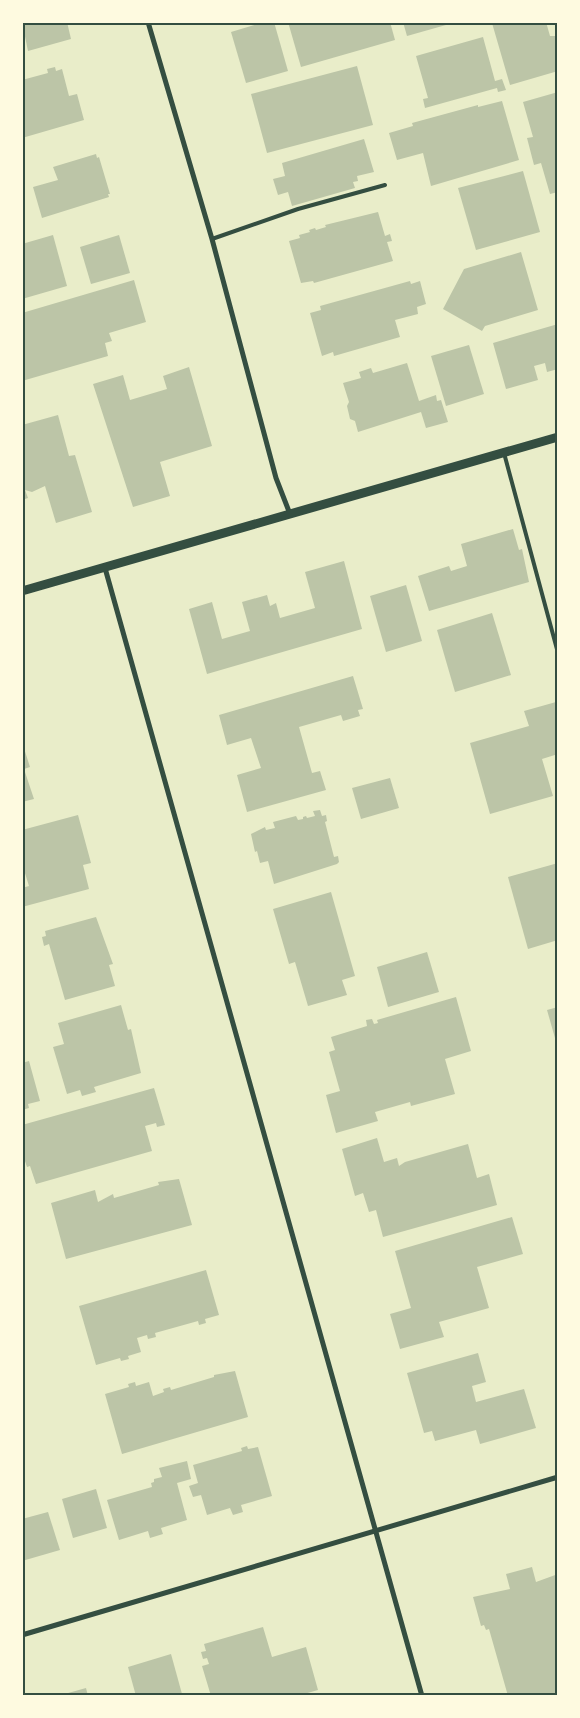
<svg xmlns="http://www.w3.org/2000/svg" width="580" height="1718" viewBox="0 0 580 1718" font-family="'Roboto Serif',serif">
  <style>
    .building { fill: #bcc5a7 }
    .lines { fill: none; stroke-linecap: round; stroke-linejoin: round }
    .service { stroke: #344e41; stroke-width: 4 }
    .minor { stroke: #344e41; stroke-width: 5 }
    .tertiary { stroke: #344e41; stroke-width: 9 }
    .neatline { fill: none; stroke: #344e41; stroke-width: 2 }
  </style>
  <rect width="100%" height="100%" fill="#e9edc9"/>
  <g class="building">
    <path d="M22 22H67L71 39 28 51Z"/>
    <path d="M264 22H274L288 71 246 83 231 32Z"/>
    <path d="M288 22H390L395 40 301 67Z"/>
    <path d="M403 22H453V23L407 36Z"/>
    <path d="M546 22 550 36H558V71L510 85 492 23Z"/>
    <path d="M483 37 495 81 502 79 506 90 498 92 497 88 425 108 423 99 428 98 416 56Z"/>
    <path d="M357 66 373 125 267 153 251 94Z"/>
    <path d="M55 67 56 71 62 69 69 96 77 94 84 120 22 138V80L48 73 47 69Z"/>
    <path d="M558 92V192L550 194 541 163 534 165 527 138 533 137 523 102Z"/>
    <path d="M502 101 519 160 431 186 423 153 397 160 389 133 413 126 412 123 478 105V107Z"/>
    <path d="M364 139 374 172 357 176 358 181 353 182 355 188 292 206 288 192 278 195 273 179 285 176 282 163Z"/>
    <path d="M96 154 97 158 99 157 110 194H108L109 197 42 218 33 187 58 180 53 167Z"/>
    <path d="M523 171 540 232 476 250 458 188Z"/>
    <path d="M378 212 385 236 390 234 392 241 387 242 393 261 314 283 313 281 301 283 289 241 300 238 299 235 310 232 309 230 315 228 316 230 326 227 325 225Z"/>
    <path d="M53 235 67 286 22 299V244Z"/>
    <path d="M119 235 130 273 91 284 80 247Z"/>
    <path d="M521 252 538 310 485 326 482 331 443 309 464 269Z"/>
    <path d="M134 280 146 322 109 333 112 341 105 343 108 356 22 381V313Z"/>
    <path d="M410 281 411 284 420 281 426 304 417 307 418 314 395 320 400 337 334 356 333 352 322 356 310 313 321 310 320 306Z"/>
    <path d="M558 324V369L547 372 545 363 534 366 538 380 506 389 493 343Z"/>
    <path d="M469 345 484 394 446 406 431 356Z"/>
    <path d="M407 363 419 401 436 395 437 401 441 400 448 422 426 428 421 412 358 432 355 421 350 419 347 406 349 402 343 383 361 378 359 372 371 368 373 373Z"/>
    <path d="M189 367 212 446 160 462 170 496 133 507 93 384 123 375 130 400 167 389 163 376Z"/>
    <path d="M58 415 69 456 75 455 92 512 56 523 45 486 32 492 25 490 28 498 22 500V425Z"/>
    <path d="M513 529 519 550 522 549 529 582 429 611 418 576 449 566 451 571 467 566 461 544Z"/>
    <path d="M344 561 362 629 207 674 189 609 212 602 222 639 250 631 242 602 267 595 270 606 276 603 280 618 315 608 305 572Z"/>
    <path d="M406 585 422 641 386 652 370 596Z"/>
    <path d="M492 613 511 675 455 692 437 630Z"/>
    <path d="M353 676 363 709 358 710 360 716 343 721 341 715 299 727 312 773 320 771 326 790 247 812 237 775 261 768 251 738 227 745 219 715Z"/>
    <path d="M556 702 558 754 542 759 553 796 490 814 470 743 529 726 524 711Z"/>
    <path d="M22 742 30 767 24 769 34 799 22 802Z"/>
    <path d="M390 778 399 808 361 819 352 788Z"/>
    <path d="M320 810 322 816 326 815 327 821 325 822 334 857 338 856 339 862 337 864 274 884 268 861 260 863 257 851 255 852 251 834 265 827 266 830 275 828 273 822 296 816 298 820 303 819V817L306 816 307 818 315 816 313 811Z"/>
    <path d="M78 815 91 863 83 865 89 889 22 907V888L29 886 24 870H22V830Z"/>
    <path d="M558 863V940L528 949 508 877Z"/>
    <path d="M331 892 355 976 342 980 347 995 308 1006 295 962 289 964 273 909Z"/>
    <path d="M96 917 113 964 109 965 115 986 65 1000 49 944 44 946 42 937 46 936 45 931Z"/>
    <path d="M427 952 439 992 388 1007 377 967Z"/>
    <path d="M456 997 471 1051 445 1059 455 1094 411 1106 410 1102 375 1112 378 1121 336 1133 326 1095 340 1091 329 1052 335 1050 331 1037 367 1026 366 1020 372 1019 374 1024 378 1023 377 1020Z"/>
    <path d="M121 1005 128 1030 131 1029 141 1073 94 1087 96 1092 82 1096 80 1090 67 1094 53 1047 64 1044 58 1023Z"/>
    <path d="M558 1007V1045H557L547 1010Z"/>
    <path d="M29 1061 40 1101 28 1104 29 1108 22 1110V1063Z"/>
    <path d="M154 1088 165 1125 157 1127 156 1123 145 1126 152 1151 36 1184 30 1166 27 1167 22 1152V1125Z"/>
    <path d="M377 1138 384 1162 397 1158 399 1166 405 1162 468 1144 477 1178 489 1174 497 1205 383 1237 376 1210 369 1212 363 1193 355 1196 342 1149Z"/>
    <path d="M179 1179 192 1225 66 1259 51 1203 95 1190 98 1202 113 1194 114 1198 159 1185 158 1182Z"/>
    <path d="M512 1217 523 1254 477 1267 489 1308 439 1322 444 1337 400 1349 390 1314 411 1308 395 1251Z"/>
    <path d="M206 1270 219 1315 205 1319 206 1323 199 1325 198 1321 155 1333 156 1337 148 1339 147 1335 137 1338 141 1352 128 1356 129 1359 121 1361 120 1358 96 1365 79 1306Z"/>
    <path d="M478 1353 486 1382 472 1386 476 1402 524 1389 536 1428 480 1444 476 1430 435 1441 432 1431 424 1433 407 1373Z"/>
    <path d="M235 1371 248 1417 122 1454 105 1394 129 1387 128 1384 135 1382 136 1386 149 1382 153 1396 164 1392 163 1389 170 1387 171 1390 214 1377V1375Z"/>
    <path d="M247 1446 248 1449 258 1447 272 1496 241 1505 243 1512 233 1515 230 1508 207 1515 201 1495 193 1497 189 1486 198 1483 193 1465 242 1451 241 1448Z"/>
    <path d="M187 1461 191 1479 177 1483 187 1520 161 1528 163 1534 150 1538 148 1531 119 1540 107 1500 152 1487 151 1483 154 1482V1479L162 1477 159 1468Z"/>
    <path d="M96 1489 107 1528 73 1538 62 1499Z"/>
    <path d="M48 1512 60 1550 22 1561V1519Z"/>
    <path d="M532 1567 536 1582 558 1574V1696H508L489 1629 486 1630 484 1625 481 1626 473 1597 510 1589 506 1574Z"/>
    <path d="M263 1627 272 1657 306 1647 318 1690 297 1696H211L202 1666 209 1664 207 1658 203 1659 201 1652 206 1651 204 1644Z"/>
    <path d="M171 1654 182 1694 136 1696 128 1667Z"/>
    <path d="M86 1688 88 1696H61V1695Z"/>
  </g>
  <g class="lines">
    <g class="service">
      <path d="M212 239 298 209 385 185"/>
      <path d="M504 453 558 653"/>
    </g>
    <g class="minor">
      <path d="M148 22 212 239 276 478 290 514"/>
      <path d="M105 568 422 1696"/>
      <path d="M22 1635 558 1477"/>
    </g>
    <path class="tertiary" d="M22 591 558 437"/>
  </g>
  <rect width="580" height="1718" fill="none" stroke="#fefae0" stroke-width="48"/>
  <rect x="24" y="24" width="532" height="1670" class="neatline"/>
</svg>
